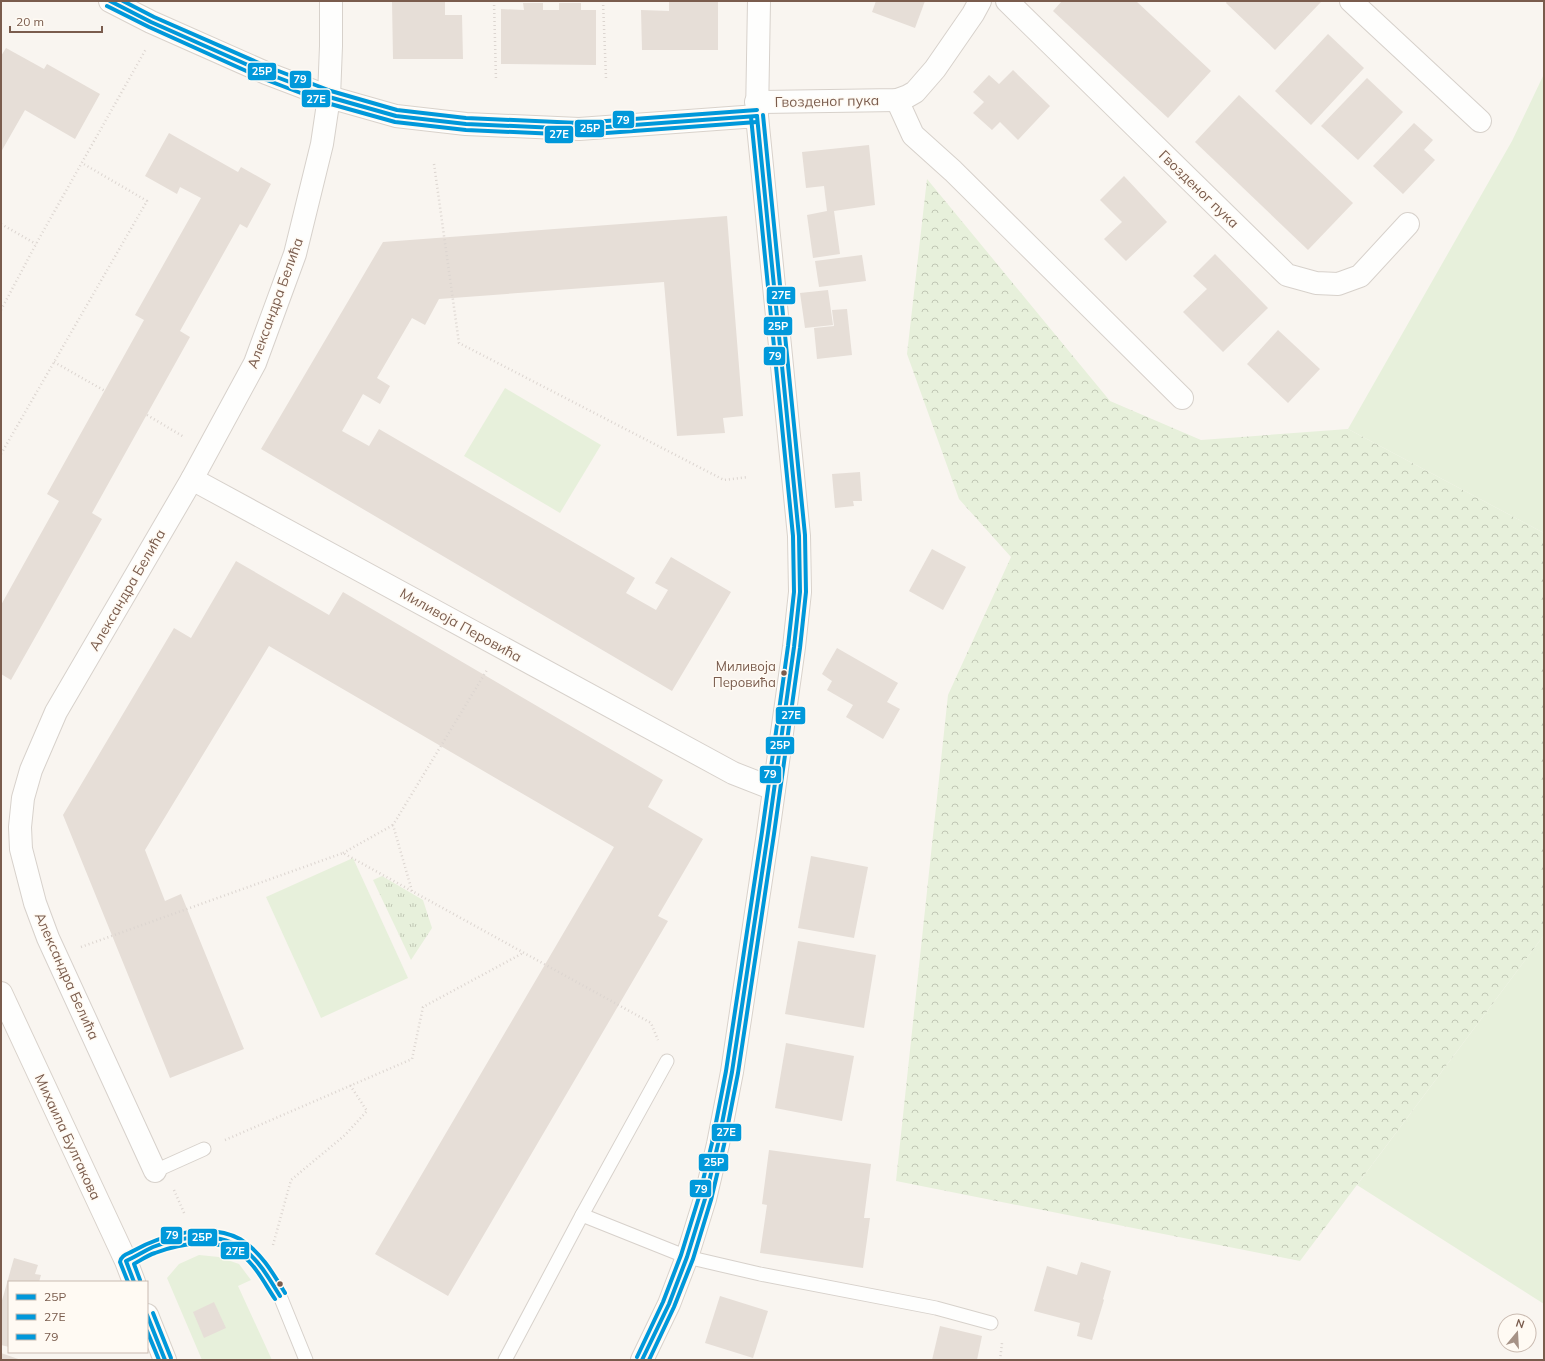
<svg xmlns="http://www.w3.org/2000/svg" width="1545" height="1361" viewBox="0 0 1545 1361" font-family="Mulish,sans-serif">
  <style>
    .green { fill: #e7f0db }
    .forest { fill: url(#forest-crowns) }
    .park { fill: url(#park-tufts) }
    .building { fill: #e6ded7 }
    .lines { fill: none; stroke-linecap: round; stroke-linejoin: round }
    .lane-casing { stroke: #d7d1cb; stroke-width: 15 }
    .street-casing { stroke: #d7d1cb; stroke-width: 24 }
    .secondary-casing { stroke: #d9d2cb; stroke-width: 24 }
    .path { stroke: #dcd5d0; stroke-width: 2.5; stroke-dasharray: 1 3; stroke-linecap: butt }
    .lane { stroke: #fefefd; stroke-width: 13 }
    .street { stroke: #fefefd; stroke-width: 22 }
    .secondary { stroke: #fefefd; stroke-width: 22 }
    .bus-1-casing { stroke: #fffaf3; stroke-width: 7 }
    .bus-2-casing { stroke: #fffaf3; stroke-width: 7 }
    .bus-3-casing { stroke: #fffaf3; stroke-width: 7 }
    .bus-1 { stroke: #0098da; stroke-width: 4 }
    .bus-2 { stroke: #0098da; stroke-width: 4 }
    .bus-3 { stroke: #0098da; stroke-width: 4 }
    .bus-dot { fill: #7a5c4d; stroke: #fffaf3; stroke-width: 1.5 }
    .labels { text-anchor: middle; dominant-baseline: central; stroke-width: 3; stroke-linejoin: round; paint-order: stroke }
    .bus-label { font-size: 13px; fill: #7a5c4d; stroke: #fffaf3; text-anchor: end }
    .street-label { font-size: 14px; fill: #7a5c4d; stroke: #fffaf3 }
    .line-badge { stroke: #fffaf3; stroke-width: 1.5 }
    .badge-label { font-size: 11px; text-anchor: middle; font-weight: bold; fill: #fff }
  </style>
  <defs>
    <pattern id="forest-crowns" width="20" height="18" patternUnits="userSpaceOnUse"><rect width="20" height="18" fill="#e7f0db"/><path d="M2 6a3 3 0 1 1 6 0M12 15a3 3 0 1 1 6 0" fill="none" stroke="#c0c6b4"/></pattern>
    <pattern id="park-tufts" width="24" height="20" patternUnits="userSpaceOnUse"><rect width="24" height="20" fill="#e7f0db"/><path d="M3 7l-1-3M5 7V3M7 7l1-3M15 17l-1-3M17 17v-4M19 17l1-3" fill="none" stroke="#c0c6b4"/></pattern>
  </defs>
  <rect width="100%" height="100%" fill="#f9f5f0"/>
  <g class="green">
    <path d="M1544 74V533L1348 429 1512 141Z"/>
    <path d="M505 388 601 445 560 513 464 456Z"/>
    <path d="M353 858 408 978 321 1018 266 897Z"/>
    <path d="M1544 935V1304L1357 1185Z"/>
    <path d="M199 1255 219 1257 239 1264 251 1280 238 1286 272 1360H202L167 1278 179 1264Z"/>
  </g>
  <path class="forest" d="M927 179 1110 401 1201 440 1348 429 1544 533V935L1300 1261 896 1181 948 695 1011 557 959 499 907 354Z"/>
  <path class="park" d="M382 876 423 900 432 928 411 960 373 880Z"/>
  <g class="building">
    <path d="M392 1H445V15H462L463 59H393Z"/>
    <path d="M669 1H718V50H642L641 10 669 11Z"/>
    <path d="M876 1H925L915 28 872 12Z"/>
    <path d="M1062 1H1136L1211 71 1168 118 1053 11Z"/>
    <path d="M1227 1H1319L1321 2 1275 50 1226 3Z"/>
    <path d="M523 3H543V10H559V3H581V10H596V65L501 64V9L524 10Z"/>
    <path d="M1328 34 1364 68 1311 125 1275 91Z"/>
    <path d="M6 48 44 69 47 64 100 94 75 139 25 110 1 152V56Z"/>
    <path d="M1013 70 1050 106 1018 140 1000 122 992 130 973 113 984 102 973 92 989 75 999 84Z"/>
    <path d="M1367 78 1403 112 1358 160 1321 126Z"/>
    <path d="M1239 95 1353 203 1308 250 1195 142Z"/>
    <path d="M1414 123 1433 140 1424 150 1435 160 1403 194 1373 166Z"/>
    <path d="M169 133 238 172 241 167 271 184 247 228 240 224 180 331 190 337 92 513 102 519 11 680 1 674V605L59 501 47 494 144 320 135 315 201 198 180 187 177 194 145 176Z"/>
    <path d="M869 145 875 205 834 211 840 254 813 258 807 215 827 211 824 186 806 188 802 152Z"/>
    <path d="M1124 176 1167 222 1126 261 1104 239 1122 222 1100 200Z"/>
    <path d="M727 216 743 416 723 418 725 433 677 436 664 282 439 299 425 325 412 318 377 378 390 386 380 404 363 394 342 431 369 446 379 429 635 578 626 593 656 610 668 590 655 583 671 557 731 592 672 691 261 449 383 242Z"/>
    <path d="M1215 254 1268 308 1223 352 1183 312 1207 289 1193 276Z"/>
    <path d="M862 255 866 281 819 287 815 261Z"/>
    <path d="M828 290 833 325 805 328 800 293Z"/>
    <path d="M847 309 852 355 817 359 814 328 834 326 832 310Z"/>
    <path d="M1278 330 1320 369 1288 403 1247 364Z"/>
    <path d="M860 472 862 501H853L854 506 835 508 832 474Z"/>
    <path d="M932 549 966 567 943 610 909 591Z"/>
    <path d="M236 561 329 615 343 592 663 780 648 807 703 839 658 916 668 921 448 1296 375 1254 614 847 269 646 145 850 165 901 181 894 244 1049 170 1078 63 815 174 628 191 638Z"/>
    <path d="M837 648 898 683 887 702 900 709 883 739 846 717 853 705 827 690 832 681 822 674Z"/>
    <path d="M811 856 868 867 854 938 798 928Z"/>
    <path d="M798 941 876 955 864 1028 785 1014Z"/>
    <path d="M786 1043 854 1056 842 1121 775 1108Z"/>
    <path d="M769 1150 871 1164 864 1218H870L863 1268 760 1253 767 1205 762 1204Z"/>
    <path d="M14 1258 38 1265 35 1274 41 1275 39 1282H9V1347L1 1345V1304Z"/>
    <path d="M1081 1262 1111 1271 1103 1299 1104 1300 1092 1340 1077 1336 1080 1323 1034 1311 1047 1266 1077 1275Z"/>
    <path d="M720 1296 768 1311 753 1358 705 1343Z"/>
    <path d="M214 1302 226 1328 204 1338 193 1312Z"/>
    <path d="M940 1326 982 1336 977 1360H932Z"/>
    <path d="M1 1353 21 1360H1Z"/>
  </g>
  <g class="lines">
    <g class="lane-casing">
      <g id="lane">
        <path d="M155 1171 204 1149"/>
        <path d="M582 1215 687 1257 760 1274 936 1308 991 1323"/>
        <path d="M126 1261 153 1248 187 1238 223 1239 244 1249 261 1267 280 1296 306 1360"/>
        <path d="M505 1360 582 1215 667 1061"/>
      </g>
    </g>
    <g class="street-casing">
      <g id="street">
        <path d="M1007 1 1287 275 1316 283 1338 284 1360 276 1408 224"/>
        <path d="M1351 1 1480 121"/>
        <path d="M897 100 913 135 953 171 1182 398"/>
        <path d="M756 102 897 100 908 96 915 92 935 69 973 14 980 1"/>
        <path d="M757 116 759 1"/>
        <path d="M192 479 733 773 774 789"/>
        <path d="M155 1171 48 938 35 903 21 849 20 827 23 798 31 770 56 712 192 479 255 363 295 254 322 144 329 97 331 46V1"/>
      </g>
    </g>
    <g class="secondary-casing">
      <g id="secondary">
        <path d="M110 1 151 22 266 73 329 97 396 116 466 124 579 129 757 116 799 536 800 592 794 647 768 833 732 1072 718 1144 705 1199 687 1257 669 1304 642 1360"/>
        <path d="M1 993 126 1261 134 1282"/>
        <path d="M147 1315 165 1360"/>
      </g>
    </g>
    <g class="path">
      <path d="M494 1 496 80"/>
      <path d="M603 1 606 78"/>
      <path d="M434 164 459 343 724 480 748 477"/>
      <path d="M1 224 36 244"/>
      <path d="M1 310 36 244 146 49"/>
      <path d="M54 362 105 391"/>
      <path d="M147 415 184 437"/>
      <path d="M1 454 147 201 82 163"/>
      <path d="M343 853 393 825"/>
      <path d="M412 891 393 825 487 670"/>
      <path d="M81 947 343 853 651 1023 658 1040"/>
      <path d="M225 1140 412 1059 423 1007 523 953"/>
      <path d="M174 1190 185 1215"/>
      <path d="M273 1245 291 1180 345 1135 367 1111 350 1085"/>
      <path d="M1000 1360 1002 1343"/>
    </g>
    <use href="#lane" class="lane"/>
    <use href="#street" class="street"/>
    <use href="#secondary" class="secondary"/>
    <g class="bus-1-casing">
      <g id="bus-1">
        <path d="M110 1 151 22 266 73 329 97 396 116 466 124 579 129 757 116"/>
        <path d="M134 1282 126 1261C135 1257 144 1251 153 1247 181 1236 220 1231 245 1250 260 1262 270 1280 280 1296"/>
        <path d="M147 1315 165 1360"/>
        <path d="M642 1360 669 1304 687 1257 705 1199 718 1144 732 1072 768 833 794 647 800 592 799 536 757 116"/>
      </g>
    </g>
    <g class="bus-2-casing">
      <g id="bus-2">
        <path d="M107 6 149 27 264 79 327 103 395 122 466 130 579 135 757 122"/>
        <path d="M140 1280 134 1264C141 1260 148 1255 155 1253 181 1243 219 1237 242 1255 256 1266 265 1284 275 1299"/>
        <path d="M147 1331 159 1360"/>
        <path d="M649 1360 674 1307 693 1259 711 1200 724 1145 738 1073 774 834 800 648 806 592 805 535 763 115"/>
      </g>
    </g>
    <g class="bus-3-casing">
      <g id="bus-3">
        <path d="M123 1 154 17 268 67 331 91 397 110 466 118 579 123 757 110"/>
        <path d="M128 1282 120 1262C121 1255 128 1254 133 1251 161 1235 209 1222 240 1239 260 1251 273 1273 285 1293"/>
        <path d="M153 1313 171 1358"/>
        <path d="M637 1357 663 1302 681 1255 699 1197 712 1143 726 1071 762 832 788 646 794 592 793 536 751 117"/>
      </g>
    </g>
    <use href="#bus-1" class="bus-1"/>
    <use href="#bus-2" class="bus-2"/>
    <use href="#bus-3" class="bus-3"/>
  </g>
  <g class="bus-dot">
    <circle cx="784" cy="673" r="3.5"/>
    <circle cx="280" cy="1284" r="3.5"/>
  </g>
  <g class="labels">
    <g class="bus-label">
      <text x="776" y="666">Миливоја<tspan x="776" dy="16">Перовића</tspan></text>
    </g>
    <g class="street-label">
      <text transform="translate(827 101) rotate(-1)">Гвозденог пука</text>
      <text transform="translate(1199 189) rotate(44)">Гвозденог пука</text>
      <text transform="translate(275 303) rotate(-70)">Александра Белића</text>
      <text transform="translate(127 590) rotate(-60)">Александра Белића</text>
      <text transform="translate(461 625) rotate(29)">Миливоја Перовића</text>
      <text transform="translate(67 976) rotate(66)">Александра Белића</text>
      <text transform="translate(68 1137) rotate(65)">Михаила Булгакова</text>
    </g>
  </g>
  <g class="line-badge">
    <rect x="247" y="62" width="30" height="19" rx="4" fill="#0098da"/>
    <rect x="289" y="70" width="23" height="19" rx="4" fill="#0098da"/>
    <rect x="301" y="89" width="30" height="19" rx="4" fill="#0098da"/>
    <rect x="612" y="110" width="23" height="19" rx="4" fill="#0098da"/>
    <rect x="574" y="119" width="31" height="19" rx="4" fill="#0098da"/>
    <rect x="544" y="125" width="30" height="19" rx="4" fill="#0098da"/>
    <rect x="766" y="286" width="30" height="19" rx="4" fill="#0098da"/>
    <rect x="763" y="316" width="30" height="20" rx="4" fill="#0098da"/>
    <rect x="763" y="346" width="23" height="20" rx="4" fill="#0098da"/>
    <rect x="775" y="706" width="31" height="19" rx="4" fill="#0098da"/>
    <rect x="765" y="736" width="30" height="19" rx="4" fill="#0098da"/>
    <rect x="759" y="765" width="23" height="19" rx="4" fill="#0098da"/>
    <rect x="711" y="1123" width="31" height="19" rx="4" fill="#0098da"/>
    <rect x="698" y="1153" width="31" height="19" rx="4" fill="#0098da"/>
    <rect x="689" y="1179" width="23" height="19" rx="4" fill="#0098da"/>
    <rect x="160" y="1226" width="23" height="19" rx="4" fill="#0098da"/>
    <rect x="187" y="1228" width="31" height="19" rx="4" fill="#0098da"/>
    <rect x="220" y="1241" width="30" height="19" rx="4" fill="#0098da"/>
  </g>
  <g class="badge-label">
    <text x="262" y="75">25P</text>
    <text x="300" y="83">79</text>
    <text x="316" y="103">27E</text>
    <text x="623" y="124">79</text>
    <text x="590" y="132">25P</text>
    <text x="559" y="138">27E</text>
    <text x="781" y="299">27E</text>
    <text x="778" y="330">25P</text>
    <text x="775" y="360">79</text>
    <text x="791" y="719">27E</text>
    <text x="780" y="749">25P</text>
    <text x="770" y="778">79</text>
    <text x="726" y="1136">27E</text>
    <text x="714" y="1166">25P</text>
    <text x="701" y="1193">79</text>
    <text x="172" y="1239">79</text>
    <text x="202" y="1241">25P</text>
    <text x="235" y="1255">27E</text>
  </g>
  <rect width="1545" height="1361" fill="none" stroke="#7a5c4d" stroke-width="4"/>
  <rect x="8" y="1281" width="140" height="72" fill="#fffaf3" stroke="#cabbb1"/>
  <rect x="16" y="1294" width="20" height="6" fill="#0098da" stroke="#cabbb1"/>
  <text x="44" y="1301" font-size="12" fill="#7a5c4d">25P</text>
  <rect x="16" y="1314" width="20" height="6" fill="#0098da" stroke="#cabbb1"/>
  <text x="44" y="1321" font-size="12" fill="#7a5c4d">27E</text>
  <rect x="16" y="1334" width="20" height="6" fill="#0098da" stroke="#cabbb1"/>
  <text x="44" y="1341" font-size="12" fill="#7a5c4d">79</text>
  <g transform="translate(1517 1333) rotate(18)"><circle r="19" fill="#fffaf3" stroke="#cabbb1"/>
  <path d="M0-3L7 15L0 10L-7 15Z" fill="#a69286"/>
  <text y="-6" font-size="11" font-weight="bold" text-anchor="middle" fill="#7a5c4d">N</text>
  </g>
  <path d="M10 26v6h92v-6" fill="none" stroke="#7a5c4d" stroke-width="2"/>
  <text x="16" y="26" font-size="12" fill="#7a5c4d" stroke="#fffaf3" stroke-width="3" paint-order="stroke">20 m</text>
</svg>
